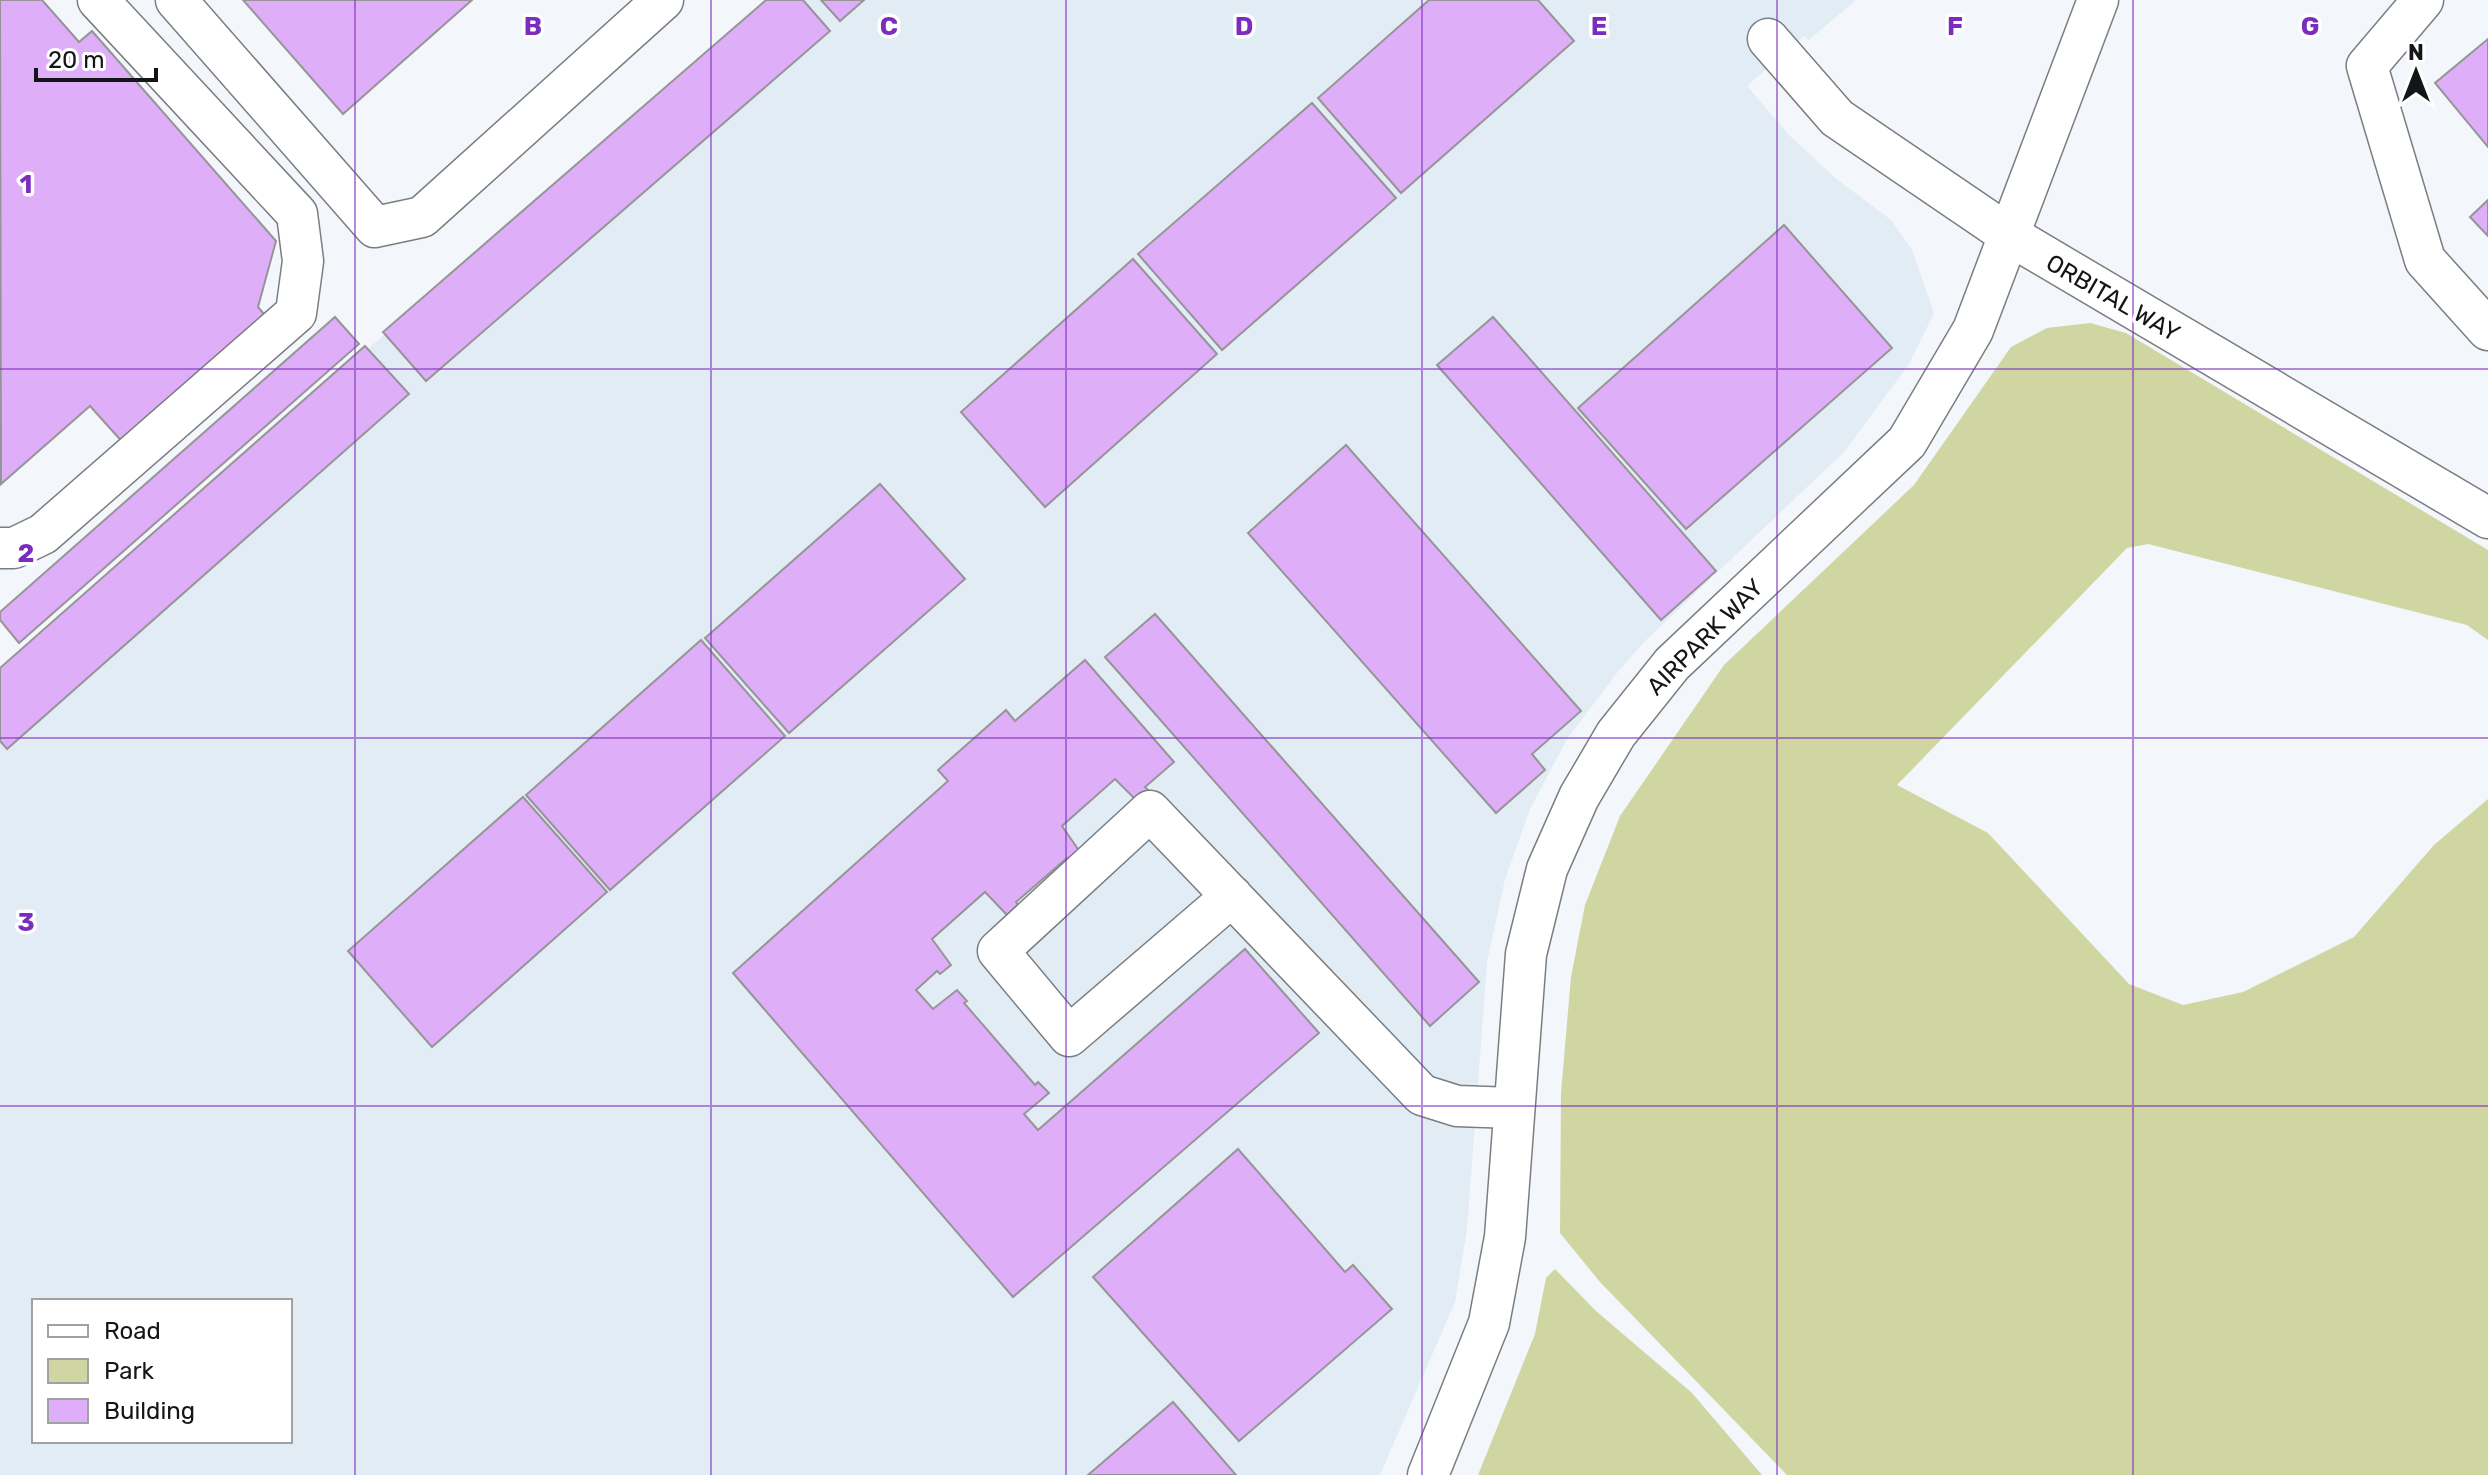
<svg xmlns="http://www.w3.org/2000/svg" width="2488" height="1475" viewBox="0 0 2488 1475" font-family="Rubik,sans-serif">
  <style>
    .built { fill: #e2ecf5; fill-rule: evenodd }
    .green { fill: #d0d6a1 }
    .building { fill: #dfaef9; stroke: #979498; stroke-width: 2 }
    .lines { fill: none; stroke-linecap: round; stroke-linejoin: round }
    .minor-casing { stroke: #7a7e81; stroke-width: 43 }
    .minor { stroke: #fff; stroke-width: 40 }
    .grid { fill: none; stroke: #7b2cbf; stroke-width: 2; stroke-opacity: 0.55 }
    .labels { text-anchor: middle; dominant-baseline: central; stroke-width: 7; stroke-linejoin: round; paint-order: stroke }
    .street-label { font-size: 24px; fill: #131516; stroke: #fff }
    .grid-label { font-size: 26px; text-anchor: middle; font-weight: bold; fill: #7b2cbf; stroke: #fff; stroke-width: 7; stroke-linejoin: round; paint-order: stroke }
  </style>
  <rect width="100%" height="100%" fill="#f3f6fa"/>
  <path class="built" d="M768 0H1856L1809 40 1804 36 1747 86 1788 134 1834 177 1891 220 1912 250 1934 313 1909 364 1845 451 1645 641 1617 673 1567 739 1530 809 1505 879 1487 962 1467 1229 1455 1302 1380 1475H0V670ZM34 1301H290V1441H34Z"/>
  <g class="green">
    <path d="M2090 323 2126 333 2488 550V640L2467 625 2148 544 2127 548 1897 785 1988 833 2129 984 2183 1005 2243 992 2354 937 2434 845 2488 799V1475H1787L1600 1282 1560 1233 1561 1093 1571 977 1585 905 1620 816 1724 665 1914 485 2011 347 2047 328Z"/>
    <path d="M1555 1269 1596 1311 1692 1393 1762 1475H1478L1535 1334 1546 1278Z"/>
  </g>
  <g class="building">
    <path d="M0 0H42L79 42 92 31 276 241 258 307 269 320 126 446 90 406 1 484Z"/>
    <path d="M243 0H472L343 114Z"/>
    <path d="M766 0H803L830 31 426 381 383 332Z"/>
    <path d="M821 0H864L840 21Z"/>
    <path d="M1429 0H1538L1574 41 1401 193 1318 98Z"/>
    <path d="M2488 39V147L2435 83Z"/>
    <path d="M1312 103 1396 198 1222 350 1138 254Z"/>
    <path d="M2488 200V236L2470 217Z"/>
    <path d="M1784 225 1892 348 1686 529 1578 408Z"/>
    <path d="M1133 259 1217 354 1045 507 961 412Z"/>
    <path d="M335 317 359 344 19 643 0 620V612Z"/>
    <path d="M1493 317 1716 571 1661 620 1437 365Z"/>
    <path d="M365 346 409 394 7 749 0 741V668Z"/>
    <path d="M1346 445 1581 711 1532 754 1545 770 1496 813 1248 533Z"/>
    <path d="M880 484 965 579 789 733 705 638Z"/>
    <path d="M1155 614 1479 982 1430 1026 1105 657Z"/>
    <path d="M701 640 785 736 610 890 526 795Z"/>
    <path d="M1085 660 1174 762 1145 787 1149 791 1137 801 1115 779 1062 826 1080 852 1069 861 1067 858 1016 902 1019 906 1008 916 985 892 932 939 951 965 940 974 937 971 916 990 933 1009 957 990 967 1001 964 1003 1035 1085 1038 1082 1049 1093 1024 1114 1038 1130 1245 949 1319 1033 1013 1297 733 973 948 781 938 770 1006 710 1015 721Z"/>
    <path d="M523 797 607 892 432 1047 348 951Z"/>
    <path d="M1238 1149 1345 1272 1353 1265 1392 1309 1239 1441 1093 1277Z"/>
    <path d="M1173 1402 1236 1475H1088Z"/>
  </g>
  <g class="lines">
    <g class="minor-casing">
      <g id="minor">
        <path d="M176 0 375 227 422 217 663 0"/>
        <path d="M2423 0 2367 66 2425 260 2488 330"/>
        <path d="M1768 39 1837 118 2009 235 2488 518"/>
        <path d="M0 548H14L43 534 296 313 303 261 297 214 98 0"/>
        <path d="M1232 896 1069 1036 998 951 1150 811 1422 1095 1457 1106 1513 1108"/>
        <path d="M1428 1475 1489 1323 1505 1237 1526 954 1547 869 1579 797 1616 734 1672 664 1907 442 1973 330 2098 0"/>
      </g>
    </g>
    <use href="#minor" class="minor"/>
  </g>
  <path class="grid" d="M355 0V1475M711 0V1475M1066 0V1475M1422 0V1475M1777 0V1475M2133 0V1475M0 369H2488M0 738H2488M0 1106H2488"/>
  <g class="labels">
    <g class="street-label">
      <text transform="translate(2113 298) rotate(30)">ORBITAL WAY</text>
      <text transform="translate(1705 637) rotate(-45)">AIRPARK WAY</text>
    </g>
  </g>
  <g class="grid-label">
    <text x="533" y="35">B</text>
    <text x="889" y="35">C</text>
    <text x="1244" y="35">D</text>
    <text x="1599" y="35">E</text>
    <text x="1955" y="35">F</text>
    <text x="2310" y="35">G</text>
    <text x="26" y="193">1</text>
    <text x="26" y="562">2</text>
    <text x="26" y="931">3</text>
  </g>
  <rect x="32" y="1299" width="260" height="144" fill="#ffffff" stroke="#a1a1a2" stroke-width="2"/>
  <rect x="48" y="1325" width="40" height="12" fill="#ffffff" stroke="#a1a1a2" stroke-width="2"/>
  <text x="104" y="1339" font-size="24" fill="#131516">Road</text>
  <rect x="48" y="1359" width="40" height="24" fill="#d0d6a1" stroke="#a1a1a2" stroke-width="2"/>
  <text x="104" y="1379" font-size="24" fill="#131516">Park</text>
  <rect x="48" y="1399" width="40" height="24" fill="#dfaef9" stroke="#a1a1a2" stroke-width="2"/>
  <text x="104" y="1419" font-size="24" fill="#131516">Building</text>
  <g transform="translate(2416 72)" stroke="#ffffff" stroke-width="6" paint-order="stroke">
  <path d="M0-6L14 30L0 20L-14 30Z" fill="#131516"/>
  <text y="-12" font-size="22" font-weight="bold" text-anchor="middle" fill="#131516">N</text>
  </g>
  <path d="M36 68v12h120v-12" fill="none" stroke="#131516" stroke-width="4"/>
  <text x="48" y="68" font-size="24" fill="#131516" stroke="#ffffff" stroke-width="6" paint-order="stroke">20 m</text>
</svg>
